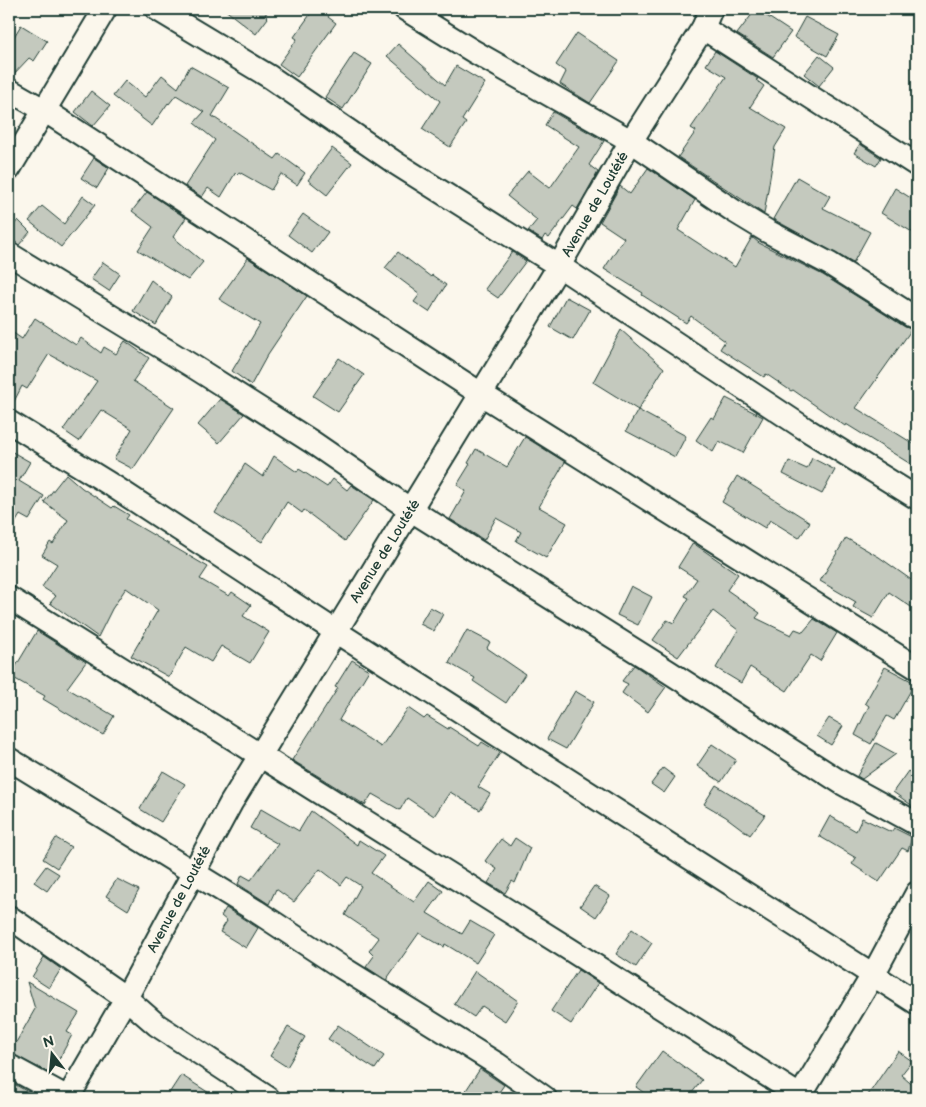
<svg xmlns="http://www.w3.org/2000/svg" width="926" height="1107" viewBox="0 0 926 1107" font-family="'Balsamiq Sans',sans-serif">
  <style>
    .building { fill: #c4c9be; stroke: #1f3d34 }
    .lines { fill: none; stroke-linecap: round; stroke-linejoin: round }
    .minor-casing { stroke: #1f3d34; stroke-width: 26 }
    .minor { stroke: #fbf7ec; stroke-width: 22 }
    .labels { text-anchor: middle; dominant-baseline: central; stroke-width: 4; stroke-linejoin: round; paint-order: stroke }
    .street-label { font-size: 14px; fill: #1f3d34; stroke: #fbf7ec }
  </style>
  <rect width="100%" height="100%" fill="#fbf7ec"/>
  <filter id="ink" filterUnits="userSpaceOnUse"><feTurbulence type="fractalNoise" baseFrequency=".02" numOctaves="2"/><feDisplacementMap in="SourceGraphic" scale="10" xChannelSelector="R" yChannelSelector="G"/><feConvolveMatrix kernelMatrix="1 2 1 2 8 2 1 2 1" color-interpolation-filters="sRGB"/></filter>
  <g filter="url(#ink)">
    <g class="building">
      <path d="M224 9H269L265 15 268 18 256 34Z"/>
      <path d="M314 9H333L328 17 336 23 297 77 279 64 297 39 294 37Z"/>
      <path d="M756 9 791 32 773 57 737 34Z"/>
      <path d="M805 17 839 35 827 56 794 37Z"/>
      <path d="M21 25 47 41 34 61 29 58 11 77H9V45Z"/>
      <path d="M577 33 619 61 590 103 560 84 566 72 556 65Z"/>
      <path d="M398 44 445 85 456 66 485 83 462 120 466 123 450 147 422 129 440 101 387 56Z"/>
      <path d="M715 51 758 79 756 80 764 86 750 107 786 129 775 147 764 214 678 157 696 131 691 128 726 77 706 65Z"/>
      <path d="M354 53 372 64 343 109 325 97Z"/>
      <path d="M819 55 834 67 819 86 804 74Z"/>
      <path d="M190 66 229 88 212 116 275 159 279 154 305 173 297 185 281 174 271 190 239 172 238 174 236 172 221 197 208 188 202 197 185 186 215 140 194 123 204 112 176 95 169 104 168 103 152 126 113 96 125 81 145 97 162 75 178 88Z"/>
      <path d="M91 91 110 106 93 126 75 112Z"/>
      <path d="M553 112 604 141 589 165 598 172 577 209 573 206 549 238 545 235 542 240 528 231 537 220 507 196 528 171 550 188 579 147 545 125Z"/>
      <path d="M860 144 881 158 876 166 854 153Z"/>
      <path d="M332 148 352 163 327 195 308 180Z"/>
      <path d="M94 158 109 168 97 188 81 178Z"/>
      <path d="M648 168 695 200 678 230 735 267 752 237 759 243 823 275 905 327 912 329 856 408 917 446V468L846 424 845 426 793 390 791 391 766 374 764 377 720 349 725 341 691 316 686 323 642 295 643 293 604 269 624 238 600 222 620 186 630 194Z"/>
      <path d="M797 177 830 196 823 208 870 232 853 263 773 219Z"/>
      <path d="M895 188 917 202V235L881 213Z"/>
      <path d="M147 192 186 218 173 237 203 262 188 280 138 250 153 227 132 211Z"/>
      <path d="M83 196 95 205 61 247 29 221 42 206 64 224Z"/>
      <path d="M303 214 328 232 312 253 288 235Z"/>
      <path d="M18 220 30 232 19 245 9 236V231Z"/>
      <path d="M398 252 431 277 432 275 446 285 429 312 414 302 420 294 385 268Z"/>
      <path d="M512 252 526 261 498 298 485 289Z"/>
      <path d="M248 258 307 296 268 354 251 385 232 371 260 324 219 299Z"/>
      <path d="M103 262 120 274 109 291 91 279Z"/>
      <path d="M151 280 172 297 156 325 133 311Z"/>
      <path d="M566 297 590 310 573 340 550 327Z"/>
      <path d="M35 318 76 345 81 338 101 353 104 347 116 354 125 341 149 358 133 381 174 408 133 469 114 459 132 429 101 410 79 441 63 430 97 381 49 354 27 389 22 386 10 409H9V330L22 339Z"/>
      <path d="M621 330 664 368 638 410 593 382Z"/>
      <path d="M339 358 364 375 338 412 313 396Z"/>
      <path d="M726 398 763 417 743 453 719 441 713 452 696 440 711 417 714 419Z"/>
      <path d="M220 399 244 414 219 443 198 425Z"/>
      <path d="M638 410 686 436 675 457 626 431Z"/>
      <path d="M525 437 565 462 539 507 567 523 546 558 516 541 521 532 496 518 484 540 450 519 466 491 457 485 470 464 468 463 476 449 507 467Z"/>
      <path d="M9 450 30 462 19 481 44 496 29 520 20 515 9 533Z"/>
      <path d="M274 456 297 472 299 469 327 487 333 479 347 490 351 485 374 500 345 541 304 510 302 513 287 502 262 542 215 513 245 464 263 477Z"/>
      <path d="M812 458 835 470 822 494 783 474 789 461 807 469Z"/>
      <path d="M66 474 82 488 112 508 114 506 129 515 126 519 208 567 200 579 229 596 232 592 251 605 243 616 269 632 250 663 221 646 211 662 186 647 169 677 131 656 158 610 126 588 112 609 98 637 50 603 56 596 42 587 57 564 42 555 50 542 53 544 68 520 44 502Z"/>
      <path d="M737 476 810 522 799 538 770 520 765 528 722 502Z"/>
      <path d="M846 538 879 557 917 584V611L889 592 873 618 853 607 856 602 820 581Z"/>
      <path d="M693 543 738 574 727 590 760 613 756 618 791 635 795 629 803 632 814 619 837 633 820 661 811 655 787 691 750 667 741 683 716 668 738 630 713 611 678 657 653 640 667 620 674 623 689 598 685 596 697 579 678 567Z"/>
      <path d="M631 586 652 597 638 625 617 615Z"/>
      <path d="M430 607 443 614 434 631 420 624Z"/>
      <path d="M467 630 490 642 487 648 525 674 506 703 473 681 475 678 449 663Z"/>
      <path d="M37 631 86 662 67 688 114 716 103 735 43 699 45 696 10 676Z"/>
      <path d="M352 660 369 670 339 720 381 747 408 708 424 719 427 716 448 729 449 727 479 746 482 742 500 753 478 787 490 794 480 810 450 792 434 816 407 798 400 810 372 794 365 805 292 760 338 688 335 687Z"/>
      <path d="M634 665 666 687 648 712 622 693 628 684 622 681Z"/>
      <path d="M885 667 915 683 894 720 887 716 871 744 855 735 869 706 865 703Z"/>
      <path d="M575 691 594 702 566 749 547 739Z"/>
      <path d="M829 718 843 726 831 745 817 736Z"/>
      <path d="M876 743 896 754 862 779 857 776Z"/>
      <path d="M712 744 736 760 721 782 697 766Z"/>
      <path d="M663 768 675 777 664 793 651 784Z"/>
      <path d="M163 771 185 784 161 822 140 809Z"/>
      <path d="M908 771 917 778V809L893 792Z"/>
      <path d="M716 785 765 815 750 835 726 817 704 804Z"/>
      <path d="M261 809 299 831 311 811 357 845 359 840 384 856 371 873 414 902 429 881 443 891 427 913 462 934 470 921 494 935 476 963 445 944 444 947 419 933 386 980 366 967 374 956 369 951 379 938 345 915 361 886 347 877 341 885 320 869 294 902 276 889 269 904 238 884 242 875 251 880 278 844 250 828Z"/>
      <path d="M830 816 856 831 862 818 891 832 894 828 912 837 908 851 902 848 879 882 852 864 856 858 819 836Z"/>
      <path d="M56 838 71 847 57 868 43 859Z"/>
      <path d="M515 838 530 848 515 883 512 881 505 893 488 883 497 869 485 861 501 839 510 846Z"/>
      <path d="M46 866 59 874 47 891 34 882Z"/>
      <path d="M117 879 139 890 128 910 106 896Z"/>
      <path d="M594 886 610 896 596 917 580 906Z"/>
      <path d="M226 908 258 928 246 948 220 932 227 921 221 916Z"/>
      <path d="M632 929 652 943 636 967 616 954Z"/>
      <path d="M44 957 61 969 49 988 32 977Z"/>
      <path d="M578 970 598 983 571 1024 551 1011Z"/>
      <path d="M475 971 518 1001 505 1021 482 1006 474 1017 454 1004Z"/>
      <path d="M27 982 79 1013 67 1032 72 1035 51 1074 10 1053 35 1009Z"/>
      <path d="M338 1025 384 1056 375 1069 328 1039Z"/>
      <path d="M288 1027 305 1037 287 1067 270 1056Z"/>
      <path d="M662 1051 702 1080 688 1098H651L636 1087Z"/>
      <path d="M898 1051 912 1061 901 1075 917 1089 911 1098H866Z"/>
      <path d="M480 1069 504 1085 495 1098H461Z"/>
      <path d="M181 1075 217 1098H166Z"/>
      <path d="M9 1081 28 1092 25 1098H9Z"/>
    </g>
    <g class="lines">
      <g class="minor-casing">
        <g id="minor">
          <path d="M157 9 270 77 397 164 559 266 804 428 917 498"/>
          <path d="M405 9 473 51 631 141 734 211 767 231 830 264 912 316"/>
          <path d="M703 28 917 165"/>
          <path d="M9 90 44 110 481 394 917 668"/>
          <path d="M9 169 105 9"/>
          <path d="M9 254 194 367 312 442 411 510 666 670 842 783 917 824"/>
          <path d="M9 422 113 486 335 631 917 1003"/>
          <path d="M9 598 569 949 803 1098"/>
          <path d="M9 759 256 911 341 967 497 1064 545 1098"/>
          <path d="M9 917 126 998 157 1025 268 1098"/>
          <path d="M9 1066 68 1098"/>
          <path d="M68 1098 126 998 231 803 481 394 559 266 631 141 703 28 711 9"/>
          <path d="M799 1098 873 975 917 893"/>
        </g>
      </g>
      <use href="#minor" class="minor"/>
    </g>
  </g>
  <g class="labels">
    <g class="street-label">
      <text transform="translate(595 204) rotate(-60)">Avenue de Loutété</text>
      <text transform="translate(385 551) rotate(-58)">Avenue de Loutété</text>
      <text transform="translate(179 899) rotate(-62)">Avenue de Loutété</text>
    </g>
  </g>
  <rect width="926" height="1107" fill="none" stroke="#fbf7ec" stroke-width="30"/>
  <rect x="15" y="15" width="896" height="1077" fill="none" stroke="#1f3d34" stroke-width="2" filter="url(#ink)"/>
  <g transform="translate(52 1054) rotate(344)" stroke="#fbf7ec" stroke-width="4" paint-order="stroke">
  <path d="M0-4L9 19L0 12L-9 19Z" fill="#1f3d34"/>
  <text y="-8" font-size="14" font-weight="bold" text-anchor="middle" fill="#1f3d34">N</text>
  </g>
</svg>
